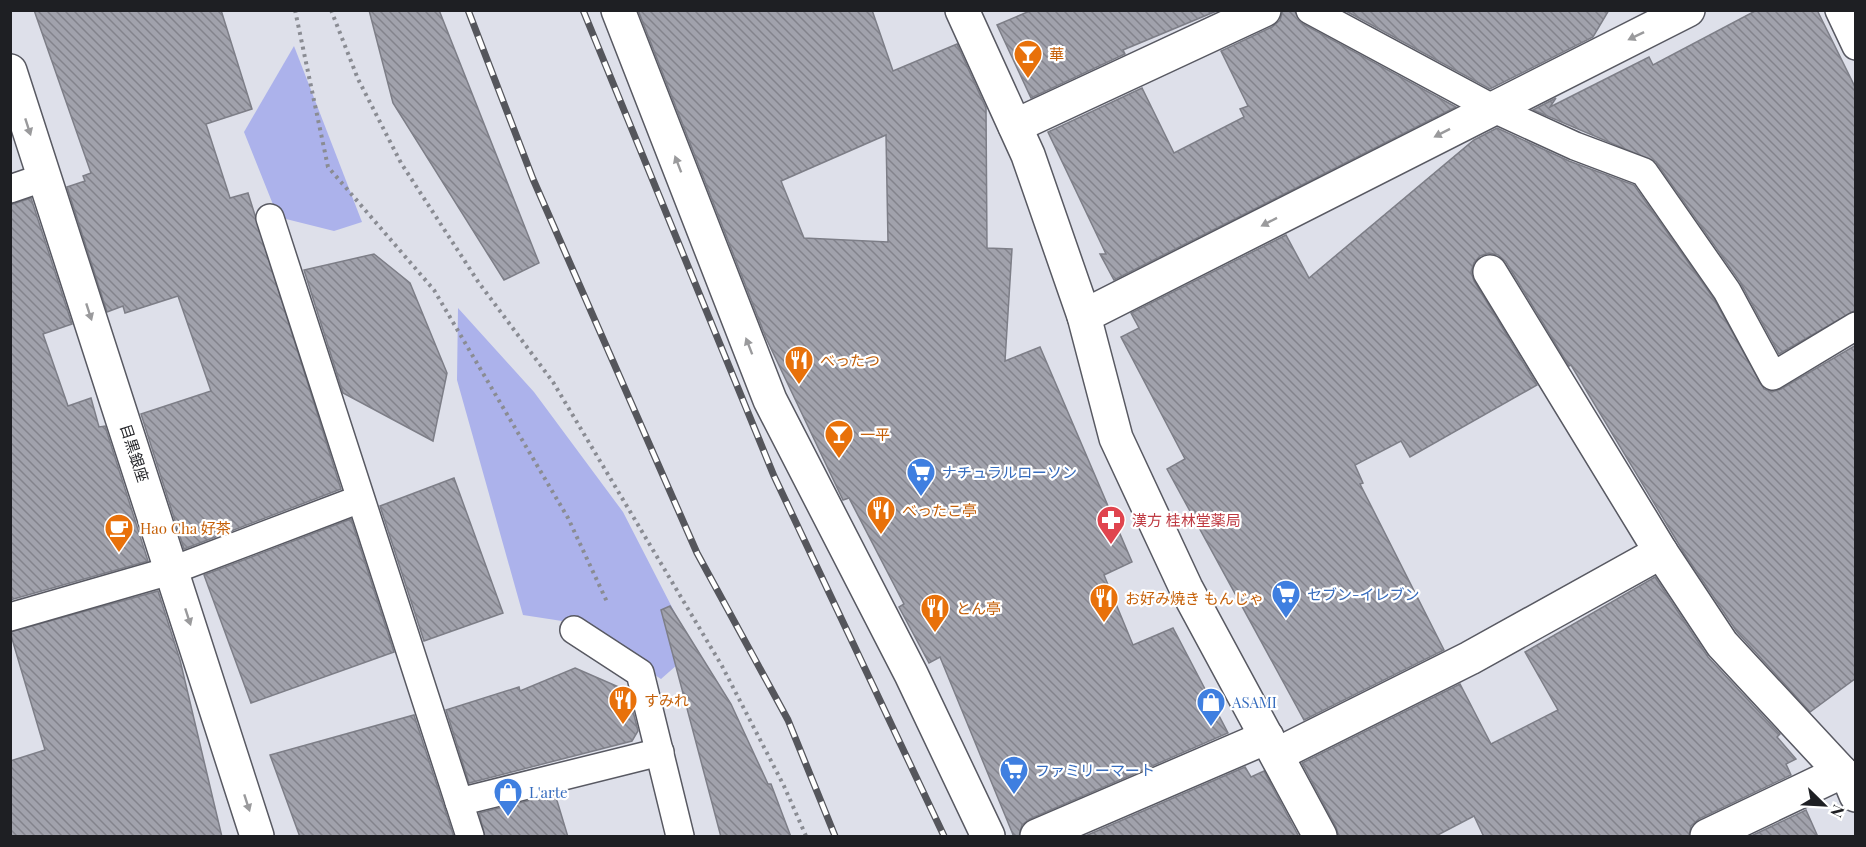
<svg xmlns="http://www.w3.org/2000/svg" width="1866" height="847" viewBox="0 0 1866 847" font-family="'Playfair Display','Noto Sans JP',serif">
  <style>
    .park { fill: #acb2eb }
    .building { fill: url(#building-back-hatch); stroke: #7d7e87; stroke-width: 1.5; fill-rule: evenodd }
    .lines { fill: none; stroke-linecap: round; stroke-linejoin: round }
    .lane-casing { stroke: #585962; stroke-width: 30 }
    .street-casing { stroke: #585962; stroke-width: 36 }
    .path { stroke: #8a8c93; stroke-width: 4; stroke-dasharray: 3 4.5; stroke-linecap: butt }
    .lane { stroke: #fff; stroke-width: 27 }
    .street { stroke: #fff; stroke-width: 33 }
    .rail-casing { stroke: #55565c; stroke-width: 7 }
    .rail { stroke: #fff; stroke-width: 4.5; stroke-dasharray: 14; stroke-linecap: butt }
    .oneway { fill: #9a9a9c }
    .labels { text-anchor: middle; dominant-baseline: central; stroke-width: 4.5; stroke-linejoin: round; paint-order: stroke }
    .food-label { font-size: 15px; fill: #c56008; stroke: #fff; text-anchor: start }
    .street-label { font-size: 15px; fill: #1e1f23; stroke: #fff }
    .shop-label { font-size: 15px; fill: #366cbe; stroke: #fff; text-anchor: start }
    .health-label { font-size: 15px; fill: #be3a42; stroke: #fff; text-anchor: start }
  </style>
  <defs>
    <pattern id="building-back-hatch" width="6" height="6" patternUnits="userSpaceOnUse" patternTransform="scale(1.5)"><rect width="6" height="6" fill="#a1a2ac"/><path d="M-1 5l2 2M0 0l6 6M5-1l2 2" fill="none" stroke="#83838c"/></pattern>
  </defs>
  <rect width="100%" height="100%" fill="#dee0ea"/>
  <g class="park">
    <path d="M294 46 362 222 334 231 278 217 244 132Z"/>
    <path d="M458 308 534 392 623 512 694 650 661 679 575 623 523 615 457 380Z"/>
  </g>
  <g class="building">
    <path d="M34 10H221L252 109 206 124 230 198 248 193 341 489 184 549 141 414 211 391 178 296 125 313 123 306 107 312 67 187 85 181 83 176 91 173Z"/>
    <path d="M369 10H439L539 263 504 280 393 103Z"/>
    <path d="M638 10H872L893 71 957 44 986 108 987 248 1012 249 1005 361 1040 347 1132 562 1104 575 1133 645 1173 628 1228 733 1030 819 1022 825 1019 837H1014L940 657 929 663 899 607 904 604 849 498 843 500 766 338ZM886 135 888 242 804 238 781 181Z"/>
    <path d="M1032 10H1219L1123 50 1125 54 1031 98 997 25Z"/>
    <path d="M1283 10H1294L1303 24 1456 107 1114 280 1100 254H1106L1048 132 1142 88 1174 153 1244 117 1240 109 1248 106 1221 51 1272 27 1280 20Z"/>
    <path d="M1344 10H1609L1593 37 1490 89Z"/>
    <path d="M1757 10H1817L1856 89V310L1779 354 1740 282 1656 162 1533 110 1556 98 1550 107 1649 57 1653 65Z"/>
    <path d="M1497 128 1569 161 1634 185 1714 299 1764 389 1772 392 1781 389 1856 345V678L1810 712 1737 632 1684 553 1571 365 1569 366 1506 262 1498 255 1489 253 1480 256 1474 263 1471 272 1474 281 1537 385 1410 457 1401 441 1355 465 1363 483 1360 484 1444 650 1304 720 1167 469 1185 459 1121 337 1139 328 1131 313 1286 235 1309 278 1474 140Z"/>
    <path d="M31 198 72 324 43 334 68 406 91 398 99 427 105 426 148 561 10 600V205Z"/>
    <path d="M374 254 410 283 447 373 433 441 343 393 304 270Z"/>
    <path d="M454 478 503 613 424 641 380 506Z"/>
    <path d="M351 519 394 652 251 703 204 575Z"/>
    <path d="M1655 577 1708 657 1780 734 1777 737 1796 759 1786 764 1791 775 1699 819 1691 826 1689 837H1484L1474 816 1434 837H1339L1336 827 1302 763 1460 684 1491 744 1558 710 1525 652Z"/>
    <path d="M158 591 180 660 222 837H10V761L45 750 10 632Z"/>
    <path d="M670 606 731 704 768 784H771L791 837H721L661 610Z"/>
    <path d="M575 668 628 691 638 731 632 741 469 783 446 710 519 687 520 691Z"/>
    <path d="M414 715 454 837H300L270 755Z"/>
    <path d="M1245 767 1251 777 1264 771 1299 837H1083Z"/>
    <path d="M555 794 568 837H485L479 813Z"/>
    <path d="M1806 810 1818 837H1749Z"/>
  </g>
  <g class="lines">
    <g class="lane-casing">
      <g id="lane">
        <path d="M1310 10 1492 108 1575 146 1644 172 1727 291 1773 376 1856 326"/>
        <path d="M1839 10 1856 46"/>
        <path d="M10 189 45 177"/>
        <path d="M270 218 470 836"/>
        <path d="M10 617 173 570 360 499"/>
        <path d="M574 630 640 673 680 836"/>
        <path d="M459 802 660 752"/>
      </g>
    </g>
    <g class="street-casing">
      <g id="street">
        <path d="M618 10 770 400 911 674 988 836"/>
        <path d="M962 10 1028 155 1084 316 1116 438 1186 588 1320 836"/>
        <path d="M10 71 257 836"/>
        <path d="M1015 126 1264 10"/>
        <path d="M1490 272 1661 552 1722 644 1841 772 1851 783 1856 795"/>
        <path d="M1084 316 1688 10"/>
        <path d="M1278 754 1470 658 1661 552"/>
        <path d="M1037 836 1267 737"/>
        <path d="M1707 836 1841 772"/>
      </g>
    </g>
    <g class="path">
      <path d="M295 10 328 167 434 290 568 518 608 604"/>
      <path d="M331 10 358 79 401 163 479 283 553 382 722 666 784 786 806 836"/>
    </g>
    <use href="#lane" class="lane"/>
    <use href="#street" class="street"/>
    <g class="rail-casing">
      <g id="rail">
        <path d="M468 10 533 179 697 553 788 720 835 836"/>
        <path d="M583 10 774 476 944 836"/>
      </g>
    </g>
    <use href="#rail" class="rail"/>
  </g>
  <defs><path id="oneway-solid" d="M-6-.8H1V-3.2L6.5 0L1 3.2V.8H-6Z" transform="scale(1.5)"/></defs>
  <g class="oneway">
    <use href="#oneway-solid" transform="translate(1636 36) rotate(154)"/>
    <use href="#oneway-solid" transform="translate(28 127) rotate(72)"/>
    <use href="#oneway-solid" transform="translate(1442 133) rotate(153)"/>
    <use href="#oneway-solid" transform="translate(678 164) rotate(-111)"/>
    <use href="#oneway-solid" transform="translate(1269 222) rotate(153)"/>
    <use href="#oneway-solid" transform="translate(89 312) rotate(72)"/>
    <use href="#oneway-solid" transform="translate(749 346) rotate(-111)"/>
    <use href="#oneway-solid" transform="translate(188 617) rotate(72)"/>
    <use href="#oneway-solid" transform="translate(247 803) rotate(72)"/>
  </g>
  <defs>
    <g id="bar-pin" transform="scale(1.5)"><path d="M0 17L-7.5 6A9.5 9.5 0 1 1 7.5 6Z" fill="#e8710a" stroke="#fff"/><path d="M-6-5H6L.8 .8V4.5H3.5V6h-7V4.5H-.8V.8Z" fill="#fff"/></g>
    <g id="restaurant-pin" transform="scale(1.5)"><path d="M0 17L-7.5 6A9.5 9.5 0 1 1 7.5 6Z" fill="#e8710a" stroke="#fff"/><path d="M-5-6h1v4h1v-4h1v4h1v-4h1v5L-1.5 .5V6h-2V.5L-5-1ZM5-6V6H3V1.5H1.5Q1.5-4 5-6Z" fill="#fff"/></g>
    <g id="supermarket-pin" transform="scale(1.5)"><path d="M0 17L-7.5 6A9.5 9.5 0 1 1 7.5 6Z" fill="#3f7fe0" stroke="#fff"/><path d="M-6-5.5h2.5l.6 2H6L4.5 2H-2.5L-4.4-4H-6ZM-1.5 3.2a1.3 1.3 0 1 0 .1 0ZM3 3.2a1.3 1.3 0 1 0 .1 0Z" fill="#fff"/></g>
    <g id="pharmacy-pin" transform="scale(1.5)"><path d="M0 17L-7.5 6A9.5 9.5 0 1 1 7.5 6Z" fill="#e0444e" stroke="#fff"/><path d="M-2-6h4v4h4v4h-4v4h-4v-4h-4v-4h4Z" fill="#fff"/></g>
    <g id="cafe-pin" transform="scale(1.5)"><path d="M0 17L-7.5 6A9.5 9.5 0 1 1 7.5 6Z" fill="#e8710a" stroke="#fff"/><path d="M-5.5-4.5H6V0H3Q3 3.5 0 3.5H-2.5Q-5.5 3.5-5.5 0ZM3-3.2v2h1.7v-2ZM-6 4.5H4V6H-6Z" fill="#fff"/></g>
    <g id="shop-pin" transform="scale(1.5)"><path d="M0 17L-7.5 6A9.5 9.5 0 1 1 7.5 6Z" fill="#3f7fe0" stroke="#fff"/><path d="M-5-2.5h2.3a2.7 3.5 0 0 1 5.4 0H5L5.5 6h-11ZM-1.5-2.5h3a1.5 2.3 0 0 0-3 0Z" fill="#fff"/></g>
  </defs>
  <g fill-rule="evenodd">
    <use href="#bar-pin" x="1028" y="54"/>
    <use href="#restaurant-pin" x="799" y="360"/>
    <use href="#bar-pin" x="839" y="434"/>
    <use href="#supermarket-pin" x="921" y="472"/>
    <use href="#restaurant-pin" x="881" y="510"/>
    <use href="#pharmacy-pin" x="1111" y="520"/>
    <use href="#cafe-pin" x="119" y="528"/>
    <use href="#supermarket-pin" x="1286" y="594"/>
    <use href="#restaurant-pin" x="1104" y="598"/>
    <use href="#restaurant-pin" x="935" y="608"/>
    <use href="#restaurant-pin" x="623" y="700"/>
    <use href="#shop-pin" x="1211" y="702"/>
    <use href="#supermarket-pin" x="1014" y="770"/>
    <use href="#shop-pin" x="508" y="792"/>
  </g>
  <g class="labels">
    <g class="food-label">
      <text x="1049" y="54">華</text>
      <text x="820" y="360">べったつ</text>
      <text x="860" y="434">一平</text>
      <text x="902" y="510">べったこ亭</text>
      <text x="140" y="528">Hao Cha 好茶</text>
      <text x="1125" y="598">お好み焼き もんじゃ</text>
      <text x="956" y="608">とん亭</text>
      <text x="644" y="700">すみれ</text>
    </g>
    <g class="street-label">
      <text transform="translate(135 453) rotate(72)">目黒銀座</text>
    </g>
    <g class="shop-label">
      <text x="942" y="472">ナチュラルローソン</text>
      <text x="1307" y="594">セブン-イレブン</text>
      <text x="1232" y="702">ASAMI</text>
      <text x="1035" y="770">ファミリーマート</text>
      <text x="529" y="792">L'arte</text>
    </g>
    <g class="health-label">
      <text x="1132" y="520">漢方 桂林堂薬局</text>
    </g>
  </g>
  <rect width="1866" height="847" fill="none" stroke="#1e1f23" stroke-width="24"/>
  <g transform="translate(1824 805) rotate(114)" stroke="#ffffff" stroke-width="4.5" paint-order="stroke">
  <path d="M0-4.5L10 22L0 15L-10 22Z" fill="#1e1f23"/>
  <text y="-9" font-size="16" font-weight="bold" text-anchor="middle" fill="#1e1f23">N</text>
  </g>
</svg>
